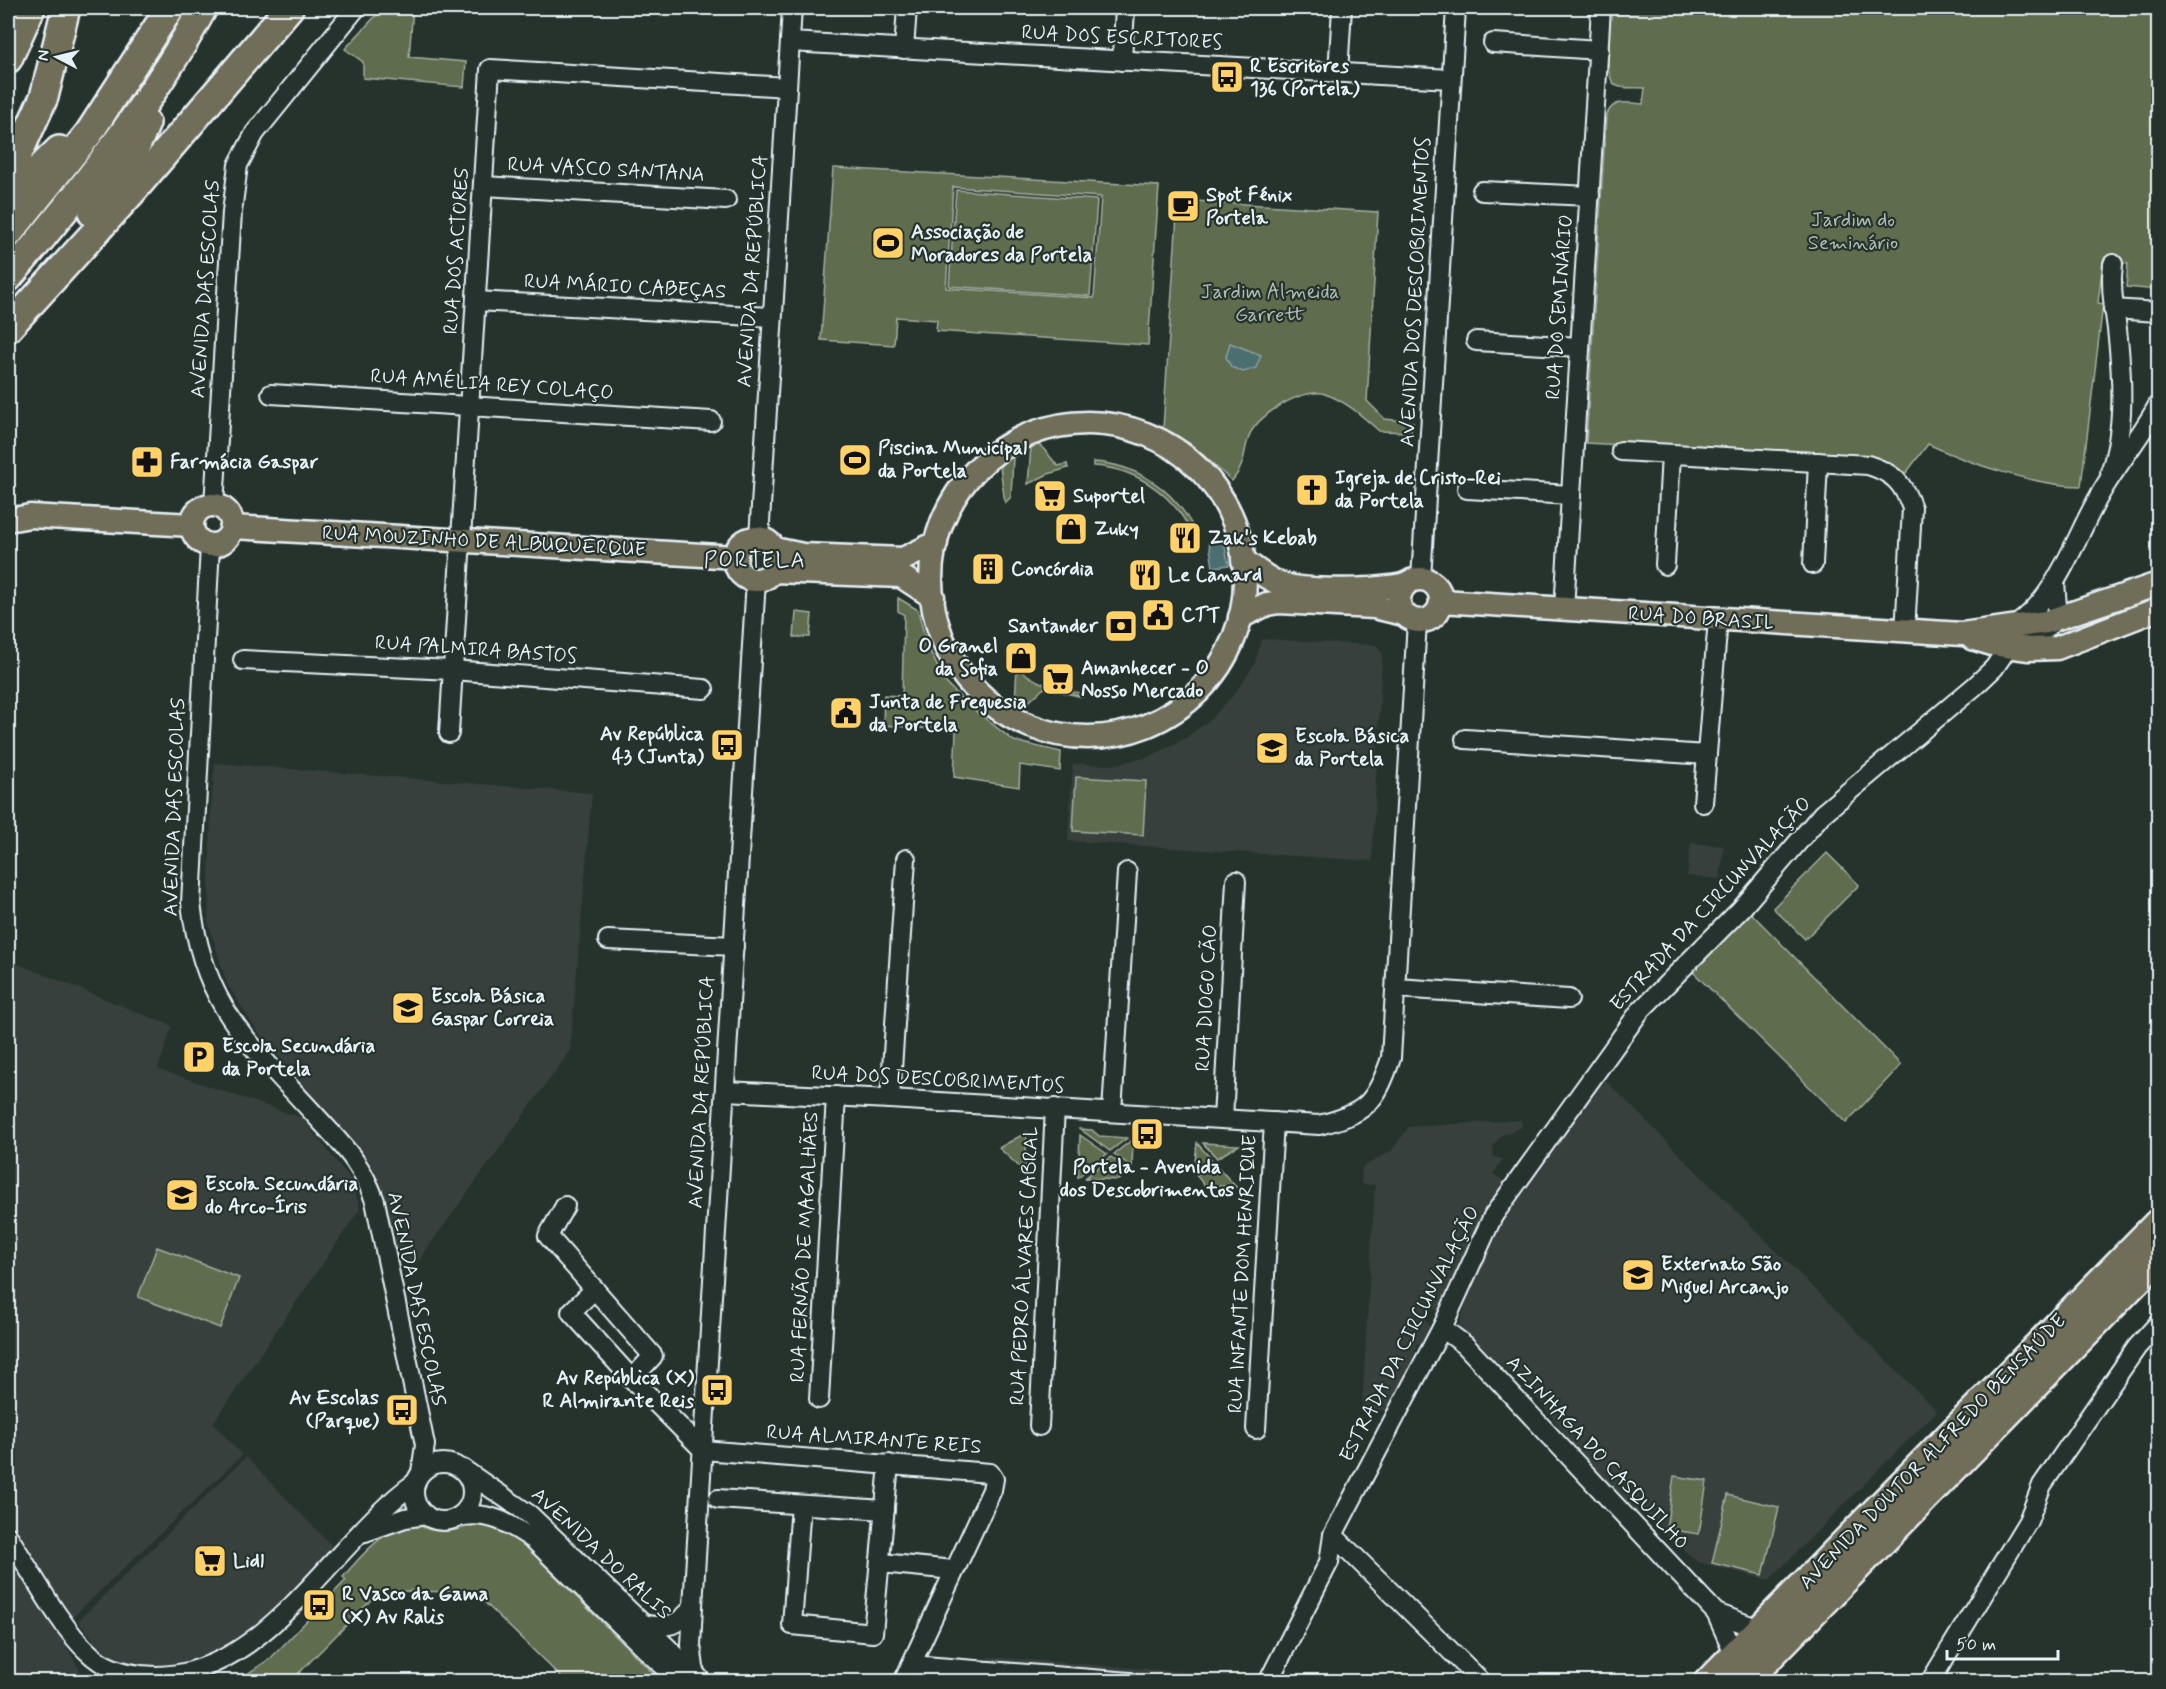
<svg xmlns="http://www.w3.org/2000/svg" width="2166" height="1689" viewBox="0 0 2166 1689" font-family="Mynerve,sans-serif">
  <style>
    .built { fill: #373f3e }
    .green { fill: #5f6c4d; stroke: #a4aea2; stroke-width: 1.5; fill-rule: evenodd }
    .water { fill: #4b6e71; stroke: #8aa2a7; stroke-width: 1.5 }
    .lines { fill: none; stroke-linecap: round; stroke-linejoin: round }
    .minor-casing { stroke: #e8f1f8; stroke-width: 22 }
    .major-casing { stroke: #e8f1f8; stroke-width: 27 }
    .highway-casing { stroke: #e8f1f8; stroke-width: 32 }
    .minor { stroke: #26332d; stroke-width: 18 }
    .major { stroke: #706e59; stroke-width: 22 }
    .highway { stroke: #706e59; stroke-width: 27 }
    .labels { text-anchor: middle; dominant-baseline: central; stroke-width: 4.5; stroke-linejoin: round; paint-order: stroke }
    .street-label { font-size: 20px; fill: #e8f1f8; stroke: #26332d }
    .poi-label { font-size: 20px; font-weight: bold; fill: #e8f1f8; stroke: #26332d; text-anchor: start }
    .park-label { font-size: 20px; fill: #b1bcb4; stroke: #26332d }
    .quarter-label { font-size: 22px; letter-spacing: 1.5px; fill: #e8f1f8; stroke: #26332d }
  </style>
  <rect width="100%" height="100%" fill="#26332d"/>
  <filter id="ink" filterUnits="userSpaceOnUse"><feTurbulence type="fractalNoise" baseFrequency=".0167" numOctaves="2"/><feDisplacementMap in="SourceGraphic" scale="12" xChannelSelector="R" yChannelSelector="G"/><feConvolveMatrix kernelMatrix="1 2 1 2 8 2 1 2 1" color-interpolation-filters="sRGB"/></filter>
  <g filter="url(#ink)">
    <g class="built">
      <path d="M1262 639 1376 645 1382 653 1372 861 1068 841 1073 764 1112 765 1149 757 1184 739 1211 719 1236 692 1255 663Z"/>
      <path d="M215 763 592 793 570 1051 416 1264 398 1258 370 1163 258 1032 227 984 208 922 211 808Z"/>
      <path d="M1691 843 1724 846 1720 879 1687 876Z"/>
      <path d="M8 960 172 1026 158 1069 302 1118 352 1181 360 1209 213 1423 242 1455 58 1631 86 1681H8Z"/>
      <path d="M1602 1077 1937 1411 1769 1580 1698 1562 1602 1481 1529 1388 1458 1329 1490 1221Z"/>
      <path d="M1521 1120 1522 1127 1502 1135 1493 1146 1494 1157 1503 1159 1493 1174 1505 1182 1487 1206 1439 1310 1429 1309 1425 1319 1432 1330 1425 1342 1416 1344 1413 1369 1393 1412 1362 1408 1375 1185 1361 1184 1362 1168 1392 1150 1409 1127Z"/>
      <path d="M246 1457 332 1546 251 1633 233 1646 178 1666H149L121 1661 106 1655 78 1621Z"/>
      <path d="M988 1657 1264 1678 1262 1682H986Z"/>
    </g>
    <g class="green">
      <path d="M383 8H413L409 57 466 62 464 87 363 78V62L345 49Z"/>
      <path d="M1611 8H2158V290L2126 287 2128 264 2103 261 2098 303 2103 304 2081 486C2036 486 1968 463 1928 444L1906 473 1871 458 1586 443 1606 117C1612 98 1626 103 1643 104L1645 88C1637 87 1624 89 1617 86 1601 78 1610 24 1611 8Z"/>
      <path d="M833 168 1159 186 1148 345 936 331 937 320 896 317 894 345 821 340ZM953 187 1101 197 1094 298 946 288Z"/>
      <path d="M956 190 1097 200 1090 296 949 286Z"/>
      <path d="M1178 200 1378 212 1367 401 1385 419 1413 422 1411 432 1379 431C1362 416 1346 401 1325 394 1303 387 1259 414 1250 434 1242 454 1247 462 1232 481L1191 444 1163 429Z"/>
      <path d="M1034 444 1041 446 1058 466 1067 464 1068 468 1048 474 1028 484 1031 447Z"/>
      <path d="M1011 455 1013 457 1011 497 1005 503 1000 466Z"/>
      <path d="M1093 462C1135 464 1172 488 1192 525L1188 526C1169 491 1133 468 1093 466Z"/>
      <path d="M898 598 918 610 926 642 944 681 969 706 1014 741 1061 752 1060 771 1020 765 1019 787 954 777 956 731 883 725 884 695 902 696 904 615 898 611Z"/>
      <path d="M796 612 812 614 810 637H794Z"/>
      <path d="M1017 667C1035 683 1059 691 1083 693V697L1044 688 1024 706 1018 707 1015 704Z"/>
      <path d="M1076 777 1146 781 1143 835 1073 831Z"/>
      <path d="M1827 853 1859 885 1805 939 1773 908Z"/>
      <path d="M1751 913 1901 1065 1846 1123 1692 971Z"/>
      <path d="M1080 1129 1092 1130 1099 1136 1127 1138 1110 1151Z"/>
      <path d="M1027 1132 1025 1172 999 1148Z"/>
      <path d="M1080 1135 1107 1154 1078 1177Z"/>
      <path d="M1133 1139 1132 1167 1114 1154Z"/>
      <path d="M1197 1143 1212 1160 1194 1171Z"/>
      <path d="M1203 1143 1239 1145 1217 1158Z"/>
      <path d="M1111 1157 1129 1170 1118 1180 1085 1178Z"/>
      <path d="M1215 1164 1236 1187 1204 1185 1196 1175Z"/>
      <path d="M157 1247 239 1278 220 1328 138 1297Z"/>
      <path d="M1674 1476 1707 1481 1699 1534 1666 1529Z"/>
      <path d="M1728 1495 1779 1507 1763 1575 1712 1563Z"/>
      <path d="M478 1524 496 1529 520 1541 661 1681H565L474 1592 380 1591 291 1681 235 1682 271 1658 346 1580 343 1577C360 1557 388 1522 419 1526 423 1526 427 1530 432 1530 448 1534 463 1528 478 1524Z"/>
    </g>
    <g class="water">
      <path d="M1230 343 1261 355 1256 368 1243 372 1231 367 1226 357Z"/>
      <path d="M1223 538 1229 565 1213 567 1209 542Z"/>
    </g>
    <g class="lines">
      <g class="minor-casing">
        <g id="minor">
          <path d="M790 42 1451 79"/>
          <path d="M1493 43 1599 50"/>
          <path d="M904 49 907 8"/>
          <path d="M1122 61 1125 8"/>
          <path d="M1338 73 1342 8"/>
          <path d="M484 186 726 200"/>
          <path d="M1482 191 1590 196"/>
          <path d="M476 301 772 317"/>
          <path d="M2113 309 2158 312"/>
          <path d="M1476 341 1580 347"/>
          <path d="M271 394 711 421"/>
          <path d="M1621 451 1868 465C1894 473 1903 483 1912 508L1905 632"/>
          <path d="M2110 472C2126 429 2122 373 2117 329 2114 306 2110 287 2113 264"/>
          <path d="M1467 489 1571 495"/>
          <path d="M214 505 232 212 238 165 255 133 356 8"/>
          <path d="M759 538 792 8"/>
          <path d="M210 546 191 903C203 1008 249 1042 316 1116 343 1146 361 1162 375 1201L425 1445 421 1472"/>
          <path d="M1813 564 1818 462"/>
          <path d="M1665 565 1671 454"/>
          <path d="M1421 579 1456 8"/>
          <path d="M1564 609 1601 8"/>
          <path d="M2013 627C2060 597 2076 532 2105 486 2122 458 2143 433 2158 405"/>
          <path d="M243 660 452 670 704 689"/>
          <path d="M449 733 490 69 787 87"/>
          <path d="M1465 739 1707 755"/>
          <path d="M1703 803 1718 619"/>
          <path d="M608 940 734 946"/>
          <path d="M1396 988 1569 999"/>
          <path d="M725 1091 890 1099 1319 1125C1365 1114 1376 1103 1391 1058L1417 621"/>
          <path d="M890 1099 906 859"/>
          <path d="M1112 1112 1127 872"/>
          <path d="M1223 1119 1236 881"/>
          <path d="M565 1206 548 1236 653 1356 632 1379 571 1312 595 1289"/>
          <path d="M1442 1328 1465 1345 1716 1613 1735 1655"/>
          <path d="M632 1379 703 1450 990 1473 994 1479 992 1490 903 1682"/>
          <path d="M819 1399 836 1096"/>
          <path d="M1039 1426 1055 1108"/>
          <path d="M1256 1429 1274 1122"/>
          <circle cx="443" cy="1492" r="29"/>
          <path d="M463 1469 530 1515 699 1678"/>
          <path d="M718 1499 885 1510"/>
          <path d="M801 1505 792 1625 873 1633 889 1464"/>
          <path d="M458 1517C489 1510 510 1524 534 1540L679 1682"/>
          <path d="M365 1532 405 1518 426 1515"/>
          <path d="M1333 1535 1482 1682"/>
          <path d="M8 1536C30 1569 60 1627 88 1652 103 1667 120 1672 141 1675 261 1689 331 1541 416 1482"/>
          <path d="M881 1563 954 1570"/>
          <path d="M1716 1613 1759 1629"/>
          <path d="M643 1624C666 1629 680 1626 693 1606"/>
          <path d="M911 1665 1130 1682"/>
          <path d="M695 1675 691 1645 693 1606 756 580"/>
          <path d="M1268 1682 1329 1562 1333 1535 1442 1328 1493 1216 1640 1011 1741 909 1822 814 1975 686 1994 668 2009 646 2036 638 2058 617 2055 583"/>
          <path d="M1930 1682 2028 1521 2042 1485 2137 1347 2158 1324"/>
        </g>
      </g>
      <g class="major-casing">
        <g id="major">
          <circle cx="1088" cy="580" r="157"/>
          <circle cx="212" cy="525" r="20"/>
          <path d="M8 520 30 516 192 525"/>
          <path d="M232 527 736 557"/>
          <circle cx="756" cy="559" r="21"/>
          <path d="M774 549 803 555 903 559 936 543"/>
          <path d="M1243 560C1256 569 1269 581 1284 585 1310 592 1379 591 1406 584"/>
          <path d="M773 571 901 576 933 597"/>
          <circle cx="1420" cy="600" r="21"/>
          <path d="M1441 601 1962 634 2046 622 2158 584"/>
          <path d="M1240 617 1267 604 1279 602 1374 607 1404 614"/>
          <path d="M1972 638 1992 644 2029 649 2057 648 2158 609"/>
        </g>
      </g>
      <g class="highway-casing">
        <g id="highway">
          <path d="M8 59 31 8"/>
          <path d="M8 176 44 97 66 8"/>
          <path d="M8 200 59 150"/>
          <path d="M93 214 131 158 146 123"/>
          <path d="M8 234 89 133 170 8"/>
          <path d="M8 278C80 193 150 106 203 8"/>
          <path d="M8 328 130 194 289 8"/>
          <path d="M1708 1682 2158 1223"/>
          <path d="M1745 1682 2158 1259"/>
        </g>
      </g>
      <use href="#minor" class="minor"/>
      <use href="#major" class="major"/>
      <use href="#highway" class="highway"/>
    </g>
  </g>
  <defs>
    <g id="bus-square" transform="scale(1.725)"><rect x="-9" y="-9" width="18" height="18" rx="4" fill="#ffd166" stroke="#26332d"/><path d="M-5-6H5V4H4V6H2V4H-2V6H-4V4H-5ZM-3.5-4V0h7V-4ZM-3.5 1.2v1.5H-2V1.2ZM2 1.2v1.5H3.5V1.2Z" fill="#111"/></g>
    <g id="cafe-square" transform="scale(1.725)"><rect x="-9" y="-9" width="18" height="18" rx="4" fill="#ffd166" stroke="#26332d"/><path d="M-5.5-4.5H6V0H3Q3 3.5 0 3.5H-2.5Q-5.5 3.5-5.5 0ZM3-3.2v2h1.7v-2ZM-6 4.5H4V6H-6Z" fill="#111"/></g>
    <g id="stadium-square" transform="scale(1.725)"><rect x="-9" y="-9" width="18" height="18" rx="4" fill="#ffd166" stroke="#26332d"/><path d="M0-5a6.5 5 0 1 0 0 10a6.5 5 0 1 0 0-10ZM-3.5-1.8h7v3.6h-7Z" fill="#111"/></g>
    <g id="pharmacy-square" transform="scale(1.725)"><rect x="-9" y="-9" width="18" height="18" rx="4" fill="#ffd166" stroke="#26332d"/><path d="M-2-6h4v4h4v4h-4v4h-4v-4h-4v-4h4Z" fill="#111"/></g>
    <g id="church-square" transform="scale(1.725)"><rect x="-9" y="-9" width="18" height="18" rx="4" fill="#ffd166" stroke="#26332d"/><path d="M-1.2-6h2.4v3.5h3.3v2.4h-3.3V6h-2.4V-.1h-3.3v-2.4h3.3Z" fill="#111"/></g>
    <g id="supermarket-square" transform="scale(1.725)"><rect x="-9" y="-9" width="18" height="18" rx="4" fill="#ffd166" stroke="#26332d"/><path d="M-6-5.5h2.5l.6 2H6L4.5 2H-2.5L-4.4-4H-6ZM-1.5 3.2a1.3 1.3 0 1 0 .1 0ZM3 3.2a1.3 1.3 0 1 0 .1 0Z" fill="#111"/></g>
    <g id="shop-square" transform="scale(1.725)"><rect x="-9" y="-9" width="18" height="18" rx="4" fill="#ffd166" stroke="#26332d"/><path d="M-5-2.5h2.3a2.7 3.5 0 0 1 5.4 0H5L5.5 6h-11ZM-1.5-2.5h3a1.5 2.3 0 0 0-3 0Z" fill="#111"/></g>
    <g id="restaurant-square" transform="scale(1.725)"><rect x="-9" y="-9" width="18" height="18" rx="4" fill="#ffd166" stroke="#26332d"/><path d="M-5-6h1v4h1v-4h1v4h1v-4h1v5L-1.5 .5V6h-2V.5L-5-1ZM5-6V6H3V1.5H1.5Q1.5-4 5-6Z" fill="#111"/></g>
    <g id="building-square" transform="scale(1.725)"><rect x="-9" y="-9" width="18" height="18" rx="4" fill="#ffd166" stroke="#26332d"/><path d="M-4-6H4V6H1V3H-1V6H-4ZM-2.5-4.3h1.7v1.8h-1.7ZM.8-4.3h1.7v1.8H.8ZM-2.5-1h1.7V.8h-1.7ZM.8-1h1.7V.8H.8Z" fill="#111"/></g>
    <g id="civic-square" transform="scale(1.725)"><rect x="-9" y="-9" width="18" height="18" rx="4" fill="#ffd166" stroke="#26332d"/><path d="M-.6-6.5H3V-4.5H.6V-3L4-1V1h2V6H-6V1h2V-1L-.6-3ZM-1.2 2.5V6h2.4V2.5Z" fill="#111"/></g>
    <g id="bank-square" transform="scale(1.725)"><rect x="-9" y="-9" width="18" height="18" rx="4" fill="#ffd166" stroke="#26332d"/><path d="M-6-4H6V4H-6ZM0-2.3a2.3 2.3 0 1 0 0 4.6a2.3 2.3 0 1 0 0-4.6Z" fill="#111"/></g>
    <g id="school-square" transform="scale(1.725)"><rect x="-9" y="-9" width="18" height="18" rx="4" fill="#ffd166" stroke="#26332d"/><path d="M0-5L7-2L0 1L-7-2ZM-4 1L0 2.5L4 1V4Q0 6-4 4Z" fill="#111"/></g>
    <g id="parking-square" transform="scale(1.725)"><rect x="-9" y="-9" width="18" height="18" rx="4" fill="#ffd166" stroke="#26332d"/><path d="M-3.5-5.5H1a3.5 3.5 0 0 1 0 7H-1V5.5H-3.5ZM-1-3.4V-.6H.8a1.4 1.4 0 0 0 0-2.8Z" fill="#111"/></g>
  </defs>
  <g fill-rule="evenodd">
    <use href="#bus-square" x="1227" y="77"/>
    <use href="#cafe-square" x="1183" y="206"/>
    <use href="#stadium-square" x="888" y="243"/>
    <use href="#stadium-square" x="855" y="460"/>
    <use href="#pharmacy-square" x="147" y="462"/>
    <use href="#church-square" x="1312" y="490"/>
    <use href="#supermarket-square" x="1050" y="496"/>
    <use href="#shop-square" x="1071" y="529"/>
    <use href="#restaurant-square" x="1185" y="538"/>
    <use href="#building-square" x="988" y="569"/>
    <use href="#restaurant-square" x="1145" y="575"/>
    <use href="#civic-square" x="1158" y="615"/>
    <use href="#bank-square" x="1121" y="626"/>
    <use href="#shop-square" x="1021" y="658"/>
    <use href="#supermarket-square" x="1058" y="679"/>
    <use href="#civic-square" x="846" y="713"/>
    <use href="#bus-square" x="727" y="745"/>
    <use href="#school-square" x="1272" y="748"/>
    <use href="#school-square" x="408" y="1008"/>
    <use href="#parking-square" x="199" y="1057"/>
    <use href="#bus-square" x="1147" y="1134"/>
    <use href="#school-square" x="182" y="1195"/>
    <use href="#school-square" x="1638" y="1275"/>
    <use href="#bus-square" x="717" y="1390"/>
    <use href="#bus-square" x="402" y="1410"/>
    <use href="#supermarket-square" x="210" y="1561"/>
    <use href="#bus-square" x="319" y="1605"/>
  </g>
  <g class="labels">
    <g class="street-label">
      <text transform="translate(1122 38) rotate(3)">RUA DOS ESCRITORES</text>
      <text transform="translate(606 170) rotate(3)">RUA VASCO SANTANA</text>
      <text transform="translate(457 251) rotate(-86)">RUA DOS ACTORES</text>
      <text transform="translate(753 271) rotate(-86)">AVENIDA DA REPÚBLICA</text>
      <text transform="translate(625 287) rotate(3)">RUA MÁRIO CABEÇAS</text>
      <text transform="translate(206 289) rotate(-86)">AVENIDA DAS ESCOLAS</text>
      <text transform="translate(1416 292) rotate(-87)">AVENIDA DOS DESCOBRIMENTOS</text>
      <text transform="translate(1560 307) rotate(-86)">RUA DO SEMINÁRIO</text>
      <text transform="translate(492 385) rotate(4)">RUA AMÉLIA REY COLAÇO</text>
      <text transform="translate(484 542) rotate(3)">RUA MOUZINHO DE ALBUQUERQUE</text>
      <text transform="translate(1701 619) rotate(4)">RUA DO BRASIL</text>
      <text transform="translate(476 650) rotate(4)">RUA PALMIRA BASTOS</text>
      <text transform="translate(175 807) rotate(-88)">AVENIDA DAS ESCOLAS</text>
      <text transform="translate(1711 904) rotate(-47)">ESTRADA DA CIRCUNVALAÇÃO</text>
      <text transform="translate(1207 998) rotate(-87)">RUA DIOGO CÃO</text>
      <text transform="translate(938 1080) rotate(3)">RUA DOS DESCOBRIMENTOS</text>
      <text transform="translate(702 1092) rotate(-87)">AVENIDA DA REPÚBLICA</text>
      <text transform="translate(805 1247) rotate(-87)">RUA FERNÃO DE MAGALHÃES</text>
      <text transform="translate(1025 1266) rotate(-87)">RUA PEDRO ÁLVARES CABRAL</text>
      <text transform="translate(1243 1274) rotate(-87)">RUA INFANTE DOM HENRIQUE</text>
      <text transform="translate(416 1299) rotate(78)">AVENIDA DAS ESCOLAS</text>
      <text transform="translate(1410 1334) rotate(-63)">ESTRADA DA CIRCUNVALAÇÃO</text>
      <text transform="translate(874 1440) rotate(4)">RUA ALMIRANTE REIS</text>
      <text transform="translate(1933 1452) rotate(-46)">AVENIDA DOUTOR ALFREDO BENSAÚDE</text>
      <text transform="translate(1597 1453) rotate(47)">AZINHAGA DO CASQUILHO</text>
      <text transform="translate(601 1554) rotate(43)">AVENIDA DO RALIS</text>
    </g>
    <g class="poi-label">
      <text x="1250" y="66">R Escritores<tspan x="1250" dy="23">136 (Portela)</tspan></text>
      <text x="1206" y="195">Spot Fénix<tspan x="1206" dy="23">Portela</tspan></text>
      <text x="911" y="232">Associação de<tspan x="911" dy="23">Moradores da Portela</tspan></text>
      <text x="878" y="448">Piscina Municipal<tspan x="878" dy="23">da Portela</tspan></text>
      <text x="170" y="462">Farmácia Gaspar</text>
      <text x="1335" y="478">Igreja de Cristo-Rei<tspan x="1335" dy="23">da Portela</tspan></text>
      <text x="1073" y="496">Suportel</text>
      <text x="1094" y="529">Zuky</text>
      <text x="1208" y="538">Zak's Kebab</text>
      <text x="1011" y="569">Concórdia</text>
      <text x="1168" y="575">Le Canard</text>
      <text x="1181" y="615">CTT</text>
      <text x="1098" y="626" text-anchor="end">Santander</text>
      <text x="998" y="646" text-anchor="end">O Granel<tspan x="998" dy="23">da Sofia</tspan></text>
      <text x="1081" y="668">Amanhecer - O<tspan x="1081" dy="23">Nosso Mercado</tspan></text>
      <text x="869" y="702">Junta de Freguesia<tspan x="869" dy="23">da Portela</tspan></text>
      <text x="704" y="734" text-anchor="end">Av República<tspan x="704" dy="23">43 (Junta)</tspan></text>
      <text x="1295" y="736">Escola Básica<tspan x="1295" dy="23">da Portela</tspan></text>
      <text x="431" y="996">Escola Básica<tspan x="431" dy="23">Gaspar Correia</tspan></text>
      <text x="222" y="1046">Escola Secundária<tspan x="222" dy="23">da Portela</tspan></text>
      <text x="1147" y="1167" text-anchor="middle">Portela - Avenida<tspan x="1147" dy="23">dos Descobrimentos</tspan></text>
      <text x="205" y="1184">Escola Secundária<tspan x="205" dy="23">do Arco-Íris</tspan></text>
      <text x="1661" y="1264">Externato São<tspan x="1661" dy="23">Miguel Arcanjo</tspan></text>
      <text x="694" y="1378" text-anchor="end">Av República (X)<tspan x="694" dy="23">R Almirante Reis</tspan></text>
      <text x="379" y="1398" text-anchor="end">Av Escolas<tspan x="379" dy="23">(Parque)</tspan></text>
      <text x="233" y="1561">Lidl</text>
      <text x="342" y="1594">R Vasco da Gama<tspan x="342" dy="23">(X) Av Ralis</tspan></text>
    </g>
    <g class="park-label">
      <text x="1853" y="220">Jardim do<tspan x="1853" dy="23">Seminário</tspan></text>
      <text x="1270" y="292">Jardim Almeida<tspan x="1270" dy="23">Garrett</tspan></text>
    </g>
    <g class="quarter-label">
      <text x="755" y="561">PORTELA</text>
    </g>
  </g>
  <rect width="2166" height="1689" fill="none" stroke="#26332d" stroke-width="30"/>
  <rect x="15" y="15" width="2136" height="1659" fill="none" stroke="#e8f1f8" stroke-width="2" filter="url(#ink)"/>
  <g transform="translate(57 57) rotate(277)" stroke="#26332d" stroke-width="4.5" paint-order="stroke">
  <path d="M0-4.5L10 22L0 15L-10 22Z" fill="#e8f1f8"/>
  <text y="-9" font-size="16" font-weight="bold" text-anchor="middle" fill="#e8f1f8">N</text>
  </g>
  <path d="M1947 1650v9h111v-9" fill="none" stroke="#e8f1f8" stroke-width="3"/>
  <text x="1956" y="1650" font-size="18" fill="#e8f1f8" stroke="#26332d" stroke-width="4.5" paint-order="stroke">50 m</text>
</svg>
